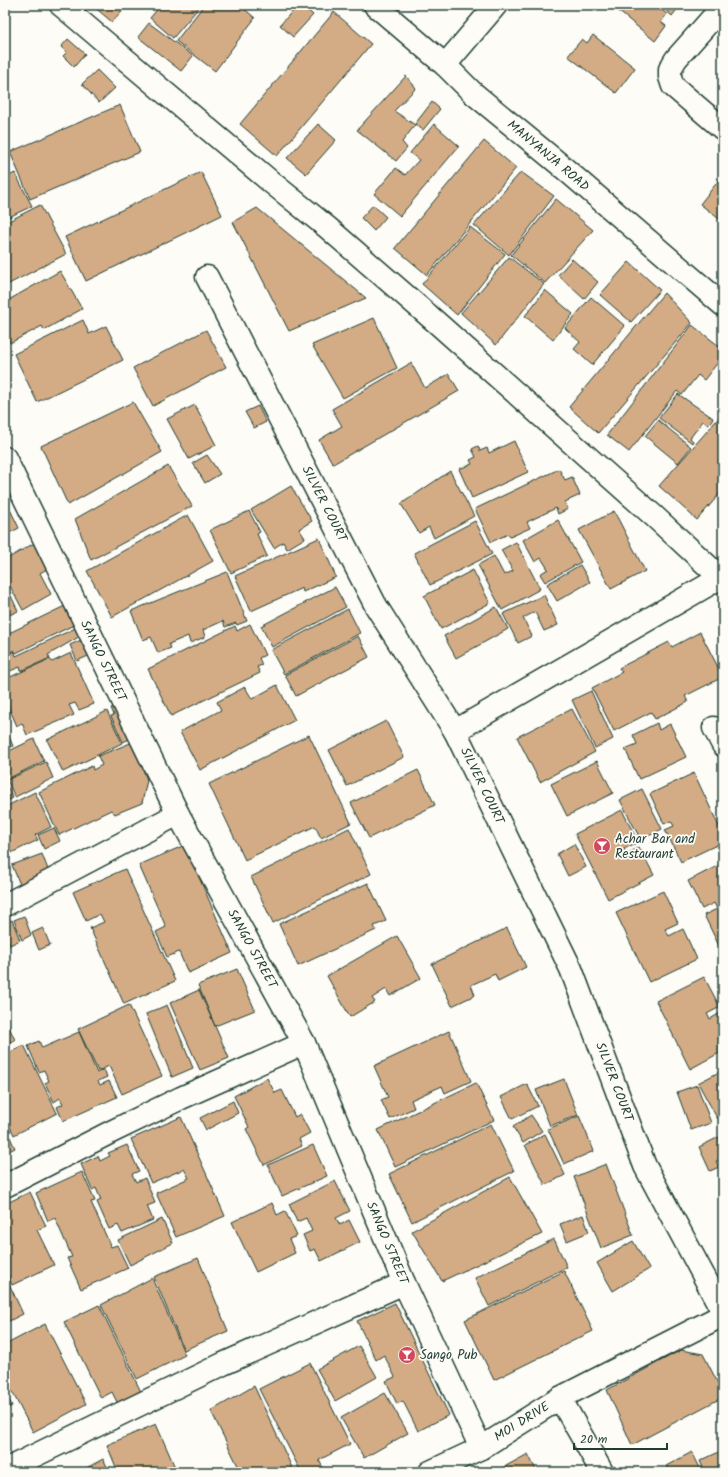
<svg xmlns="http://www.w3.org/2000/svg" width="728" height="1477" viewBox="0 0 728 1477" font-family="Kalam,sans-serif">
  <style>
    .building { fill: #d3ac85; stroke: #1f3d34 }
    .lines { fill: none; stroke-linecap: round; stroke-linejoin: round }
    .street-casing { stroke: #1f3d34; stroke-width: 25 }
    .secondary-casing { stroke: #1f3d34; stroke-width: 25 }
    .street { stroke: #fdfcf7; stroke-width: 22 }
    .secondary { stroke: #fdfcf7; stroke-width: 22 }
    .labels { text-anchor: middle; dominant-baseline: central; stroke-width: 3.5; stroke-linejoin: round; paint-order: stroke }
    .street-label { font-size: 13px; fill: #1f3d34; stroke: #fdfcf7 }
    .poi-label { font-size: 13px; fill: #1f3d34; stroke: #fdfcf7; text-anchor: start }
  </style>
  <rect width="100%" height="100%" fill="#fdfcf7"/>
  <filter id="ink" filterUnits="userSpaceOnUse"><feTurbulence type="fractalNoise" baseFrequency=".025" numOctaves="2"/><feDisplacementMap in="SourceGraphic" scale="8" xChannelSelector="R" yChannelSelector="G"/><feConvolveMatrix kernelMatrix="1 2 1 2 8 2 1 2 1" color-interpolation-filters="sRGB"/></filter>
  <g filter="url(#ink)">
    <g class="building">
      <path d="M92 5H127L112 22Z"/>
      <path d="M161 5H201L173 38 150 18Z"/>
      <path d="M204 5H242L241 6 255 18 215 71 176 41Z"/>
      <path d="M298 5H302L313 15 293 37 280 25Z"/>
      <path d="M612 5H655L667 14 661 22 666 26 655 41 612 6Z"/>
      <path d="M660 5H685L680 10 678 8 672 16Z"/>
      <path d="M334 12 371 44 277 156 240 124Z"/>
      <path d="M149 23 193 56 181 71 138 37Z"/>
      <path d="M593 35 635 68 616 93 568 56 582 39 587 43Z"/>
      <path d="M68 39 85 54 74 67 63 56 67 52 61 47Z"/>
      <path d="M97 70 115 88 99 103 82 84Z"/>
      <path d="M406 76 416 88 394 111 415 125 402 142 407 148 396 161 357 130Z"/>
      <path d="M432 102 440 109 423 130 415 124Z"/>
      <path d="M120 105 140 152 30 199 10 152Z"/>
      <path d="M318 124 336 140 306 174 287 158Z"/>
      <path d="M434 124 459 146 400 216 374 194 396 168 405 175 419 160 410 153Z"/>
      <path d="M484 141 516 168 427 275 395 248Z"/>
      <path d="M201 172 222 215 86 281 65 237Z"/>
      <path d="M521 172 554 196 509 255 474 225Z"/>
      <path d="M15 173 32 206 9 217 5 209V178Z"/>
      <path d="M723 179V222L700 204 719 180 721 182Z"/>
      <path d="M556 199 593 230 545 283 511 255Z"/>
      <path d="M40 205 66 254 5 286V223Z"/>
      <path d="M373 205 386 217 374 231 361 218Z"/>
      <path d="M257 208 366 298 289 331 233 222Z"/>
      <path d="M470 227 505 254 457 315 422 284Z"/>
      <path d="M509 257 544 284 496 345 461 313Z"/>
      <path d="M572 259 598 282 584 299 558 275Z"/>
      <path d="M629 262 660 290 631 322 600 295Z"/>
      <path d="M60 271 82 309 44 330 42 326 10 343 5 333V302Z"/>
      <path d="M545 290 573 314 553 340 525 316Z"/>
      <path d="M664 293 692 323 598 433 569 407Z"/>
      <path d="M591 297 625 326 592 365 574 349 580 342 565 328Z"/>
      <path d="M374 318 397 368 343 398 312 345Z"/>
      <path d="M83 320 89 334 106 326 123 360 37 402 14 354Z"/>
      <path d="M692 325 723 349V356L704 380 698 375 682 395 677 391 629 452 607 435Z"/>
      <path d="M206 330 226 367 153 406 133 368Z"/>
      <path d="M411 363 425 388 449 374 459 391 333 464 319 440 342 426 332 409Z"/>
      <path d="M678 394 713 418 708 425 703 421 690 438 693 441 692 443 659 418Z"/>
      <path d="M133 402 162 452 68 505 41 446Z"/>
      <path d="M195 405 216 445 189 459 167 419Z"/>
      <path d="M258 406 266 422 254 428 245 412Z"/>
      <path d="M723 413V490L697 520 659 486Z"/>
      <path d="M658 420 691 447 678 463 645 436Z"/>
      <path d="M514 441 528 472 472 498 459 469 472 464 470 460 476 457 472 449 478 446 480 451 487 448 489 453Z"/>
      <path d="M207 455 220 474 205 483 193 463Z"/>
      <path d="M168 466 192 506 91 560 75 519Z"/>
      <path d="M559 469 565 480 572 477 580 495 565 502 568 509 558 514 556 508 527 522 530 528 510 537 508 534 491 542 475 509Z"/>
      <path d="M450 471 474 516 434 538 429 527 419 533 401 504Z"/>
      <path d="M291 486 312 521 299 529 305 538 287 549 283 542 274 548 251 510Z"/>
      <path d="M5 499 19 528 5 535Z"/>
      <path d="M249 511 260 532 257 534 267 556 231 573 210 530Z"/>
      <path d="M614 511 645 571 611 589 579 530Z"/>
      <path d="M188 515 213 561 112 617 87 571Z"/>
      <path d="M558 520 581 562 545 582 540 574 548 569 541 558 535 562 523 540Z"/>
      <path d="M475 521 492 554 430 585 414 553Z"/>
      <path d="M319 538 336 577 303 592 302 588 251 611 235 576Z"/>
      <path d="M38 541 52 566 40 573 51 594 23 610 5 577V560Z"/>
      <path d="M516 542 540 589 502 610 478 565 494 556 504 575 513 571 501 550Z"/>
      <path d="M580 565 590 582 557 601 547 584Z"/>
      <path d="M473 570 490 603 441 629 424 596Z"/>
      <path d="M227 572 247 621 237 625 236 623 225 627 223 621 203 630 205 637 190 643 188 636 169 644 171 648 158 653 151 637 143 640 131 611Z"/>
      <path d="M6 585 18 611 5 617V586Z"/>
      <path d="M335 587 346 607 272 647 261 626Z"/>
      <path d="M544 595 558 625 544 631 535 612 523 618 532 636 518 643 503 614Z"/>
      <path d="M73 602 82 621 16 653 14 650 5 655V635Z"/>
      <path d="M496 607 508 629 456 658 444 636Z"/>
      <path d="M348 609 360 633 284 674 271 650Z"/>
      <path d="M250 624 265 655 259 658 262 665 257 667 260 673 171 716 148 669 235 626 237 631Z"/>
      <path d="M82 625 87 632 48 655 50 658 21 671 20 667 5 673V656L14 651 16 656Z"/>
      <path d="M700 632 723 677 685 696 688 702 655 719 651 712 614 731 592 688 622 672 619 668 669 642 672 647Z"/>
      <path d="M90 636 97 652 77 661 70 645Z"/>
      <path d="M358 636 369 657 296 696 285 675Z"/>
      <path d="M71 653 94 704 79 710 75 703 69 705 74 715 27 735 22 723 17 726 5 699V685L10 683 8 678 50 659 52 662Z"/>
      <path d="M277 685 295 720 200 770 180 732 221 710 217 702 245 687 252 699Z"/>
      <path d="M591 691 613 739 595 748 572 700Z"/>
      <path d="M123 703 138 735 123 742 111 716 114 715 111 708Z"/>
      <path d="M572 709 595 752 540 782 517 737Z"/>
      <path d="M107 711 122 743 63 772 47 740Z"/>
      <path d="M386 721 404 757 347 786 329 750Z"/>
      <path d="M657 723 659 730 670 724 686 757 639 779 625 749 637 744 633 735Z"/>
      <path d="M5 727 13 746 5 750Z"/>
      <path d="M309 735 351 823 321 838 315 826 245 860 209 784Z"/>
      <path d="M34 739 44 761 5 780V753Z"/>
      <path d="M133 742 147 780 142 803 115 814 111 810 59 835 39 792 92 766 93 770 102 765 98 756Z"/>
      <path d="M597 761 613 793 567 816 551 784Z"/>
      <path d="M46 762 53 778 15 797 7 780Z"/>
      <path d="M418 770 435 805 369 838 351 803Z"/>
      <path d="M694 773 723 835V842L681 862 665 830 674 826 671 821 664 824 650 794Z"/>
      <path d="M5 782 13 798 5 802Z"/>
      <path d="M642 789 662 829 641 840 620 800Z"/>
      <path d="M35 792 51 827 35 835 38 840 5 856V807Z"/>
      <path d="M622 810 638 842 624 849 627 854 639 847 654 875 608 899 575 834Z"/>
      <path d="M54 828 60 841 44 849 38 835Z"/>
      <path d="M349 828 371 874 273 923 251 877Z"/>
      <path d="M574 844 586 867 568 876 557 854Z"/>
      <path d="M185 845 232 953 188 973 179 952 167 957 156 932 166 927 139 865Z"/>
      <path d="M42 854 52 880 23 892 12 865Z"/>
      <path d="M723 863V946L720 948 704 915 717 909 714 903 702 909 688 881Z"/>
      <path d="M125 869 175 981 124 1004 90 928 104 922 100 914 86 921 73 892Z"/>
      <path d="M368 883 386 921 374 926 376 930 298 966 279 924Z"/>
      <path d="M663 891 678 923 665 929 669 936 683 929 697 959 649 982 616 913Z"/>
      <path d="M24 916 31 935 22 940 14 920Z"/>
      <path d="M12 920 20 940 10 945 5 934V923Z"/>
      <path d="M43 928 50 945 39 950 32 933Z"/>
      <path d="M507 928 526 967 498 981 495 974 471 985 475 995 452 1006 432 964Z"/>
      <path d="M397 936 421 978 390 996 386 989 372 998 375 1002 350 1017 327 976Z"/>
      <path d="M5 939 9 947 5 949Z"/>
      <path d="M237 969 255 1010 215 1026 198 985Z"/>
      <path d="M704 977 720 1007 707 1014 710 1019 722 1012 723 1014V1051L690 1069 656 1001Z"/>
      <path d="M199 990 229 1058 200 1070 170 1003Z"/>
      <path d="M129 1005 162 1076 122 1094 109 1066 98 1071 78 1029Z"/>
      <path d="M167 1005 193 1068 172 1077 146 1014Z"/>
      <path d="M5 1018 15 1040 5 1044Z"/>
      <path d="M449 1031 471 1081 445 1093 442 1086 411 1100 414 1108 390 1119 381 1100 388 1097 374 1066Z"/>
      <path d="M79 1032 97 1073 104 1069 107 1077 98 1081 100 1085 109 1081 117 1097 63 1121 57 1107 63 1104 60 1098 54 1102 45 1083 49 1081 44 1070 39 1072 28 1046 39 1041 42 1048Z"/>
      <path d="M24 1045 57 1113 14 1135 5 1116V1055Z"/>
      <path d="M723 1070V1114L717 1118 698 1083Z"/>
      <path d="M267 1078 275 1093 282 1090 295 1117 300 1114 310 1133 299 1139 302 1146 264 1165 246 1129 249 1127 234 1096Z"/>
      <path d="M564 1079 578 1115 550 1126 536 1090Z"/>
      <path d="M476 1083 494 1120 395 1167 378 1130Z"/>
      <path d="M527 1084 538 1106 512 1119 501 1097Z"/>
      <path d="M697 1085 711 1123 691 1130 677 1092Z"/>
      <path d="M233 1101 238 1113 206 1130 200 1118Z"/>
      <path d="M531 1115 542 1131 523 1143 513 1127Z"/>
      <path d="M579 1116 594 1151 564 1164 548 1129Z"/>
      <path d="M181 1117 225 1216 176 1237 156 1193 189 1178 184 1169 151 1183 131 1139Z"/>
      <path d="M491 1124 514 1171 412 1222 389 1174Z"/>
      <path d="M7 1131 15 1148 5 1153V1132Z"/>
      <path d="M545 1134 565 1175 545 1185 525 1145Z"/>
      <path d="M719 1137 723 1146V1158L716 1161 719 1167 710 1171 699 1147Z"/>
      <path d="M127 1145 139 1171 132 1174 136 1182 145 1178 155 1203 147 1206 153 1220 122 1233 118 1225 109 1229 97 1202 101 1200 96 1188 92 1190 81 1164 98 1156 100 1161 110 1156 108 1153Z"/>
      <path d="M313 1145 327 1176 282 1196 268 1165Z"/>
      <path d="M606 1164 633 1235 601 1248 574 1177Z"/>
      <path d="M82 1172 95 1201 91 1202 111 1247 117 1245 128 1268 81 1289 67 1258 72 1257 55 1218 48 1221 36 1193Z"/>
      <path d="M510 1177 542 1234 442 1281 412 1231Z"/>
      <path d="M335 1181 350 1211 336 1218 340 1225 349 1220 360 1242 321 1261 315 1249 310 1251 303 1235 312 1231 306 1218 297 1222 289 1204Z"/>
      <path d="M30 1192 46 1226 37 1230 54 1265 12 1285 5 1268V1204Z"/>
      <path d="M272 1203 277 1215 285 1211 297 1236 289 1239 295 1253 256 1272 232 1222Z"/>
      <path d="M583 1215 589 1232 567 1241 560 1224Z"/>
      <path d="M162 1219 173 1243 130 1265 118 1240Z"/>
      <path d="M554 1239 567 1267 489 1306 475 1278Z"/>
      <path d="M633 1241 649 1269 613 1291 597 1263Z"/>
      <path d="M198 1258 228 1331 184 1350 154 1277Z"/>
      <path d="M564 1271 593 1331 494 1380 465 1320Z"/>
      <path d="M5 1275 23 1314 5 1323Z"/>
      <path d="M152 1278 185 1355 137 1379 101 1305Z"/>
      <path d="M395 1303 449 1415 418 1431 403 1401 397 1404 386 1381 395 1377 384 1355 376 1360 357 1321Z"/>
      <path d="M99 1305 142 1394 119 1406 112 1392 101 1398 64 1322Z"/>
      <path d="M45 1324 86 1404 33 1432 5 1378V1345Z"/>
      <path d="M359 1346 377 1377 335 1401 317 1369Z"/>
      <path d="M681 1350 703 1354 723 1393V1397L632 1445 607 1390Z"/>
      <path d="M310 1363 350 1444 319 1460 325 1472H301L259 1389Z"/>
      <path d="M254 1386 294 1472H241L211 1411Z"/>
      <path d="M5 1391 12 1406 5 1409Z"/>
      <path d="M385 1393 408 1433 364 1458 341 1418Z"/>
      <path d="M156 1424 177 1472H118L107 1445Z"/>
      <path d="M723 1450V1472H705L700 1461Z"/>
      <path d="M692 1452 702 1472H669L666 1466Z"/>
      <path d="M528 1454 537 1472H495Z"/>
      <path d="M103 1459 110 1472H79Z"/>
      <path d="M36 1468 38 1472H29Z"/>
    </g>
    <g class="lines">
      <g class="street-casing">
        <g id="street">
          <path d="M61 5 271 182 328 228 436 322 655 517 723 580"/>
          <path d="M723 6 676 59 670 69V77L673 86 723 129"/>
          <path d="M445 65 496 5"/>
          <path d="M207 277 376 606 455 731 571 969 645 1166 723 1312"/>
          <path d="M5 458 178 814 304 1043 404 1283 481 1448"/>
          <path d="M714 728 723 745"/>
          <path d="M455 731 720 578"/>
          <path d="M5 905 178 814"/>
          <path d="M5 1186 111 1132 181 1098 304 1043"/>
          <path d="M560 1398 723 1315"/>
          <path d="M5 1470 223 1364 404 1283"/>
        </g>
      </g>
      <g class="secondary-casing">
        <g id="secondary">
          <path d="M375 5 445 65 473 93 558 163 723 305"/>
          <path d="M430 1472 481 1448 560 1398 602 1472"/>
        </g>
      </g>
      <use href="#street" class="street"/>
      <use href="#secondary" class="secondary"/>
    </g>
  </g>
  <defs>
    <g id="bar-disc" transform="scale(0.9)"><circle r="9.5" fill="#d1495b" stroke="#fdfcf7"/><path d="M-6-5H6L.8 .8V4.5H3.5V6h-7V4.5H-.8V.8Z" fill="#fff"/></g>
  </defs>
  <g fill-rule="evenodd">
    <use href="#bar-disc" x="602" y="846"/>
    <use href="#bar-disc" x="407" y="1355"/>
  </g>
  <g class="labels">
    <g class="street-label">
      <text transform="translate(548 156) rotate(40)">MANYANJA ROAD</text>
      <text transform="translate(324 504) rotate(63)">SILVER COURT</text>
      <text transform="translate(103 661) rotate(64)">SANGO STREET</text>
      <text transform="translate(482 786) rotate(64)">SILVER COURT</text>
      <text transform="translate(252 949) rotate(61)">SANGO STREET</text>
      <text transform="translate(614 1082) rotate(69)">SILVER COURT</text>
      <text transform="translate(387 1243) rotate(67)">SANGO STREET</text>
      <text transform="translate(522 1422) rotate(-32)">MOI DRIVE</text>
    </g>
    <g class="poi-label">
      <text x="615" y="839">Achar Bar and<tspan x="615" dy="15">Restaurant</tspan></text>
      <text x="420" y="1355">Sango Pub</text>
    </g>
  </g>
  <rect width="728" height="1477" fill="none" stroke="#fdfcf7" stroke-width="20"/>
  <rect x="10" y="10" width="708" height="1457" fill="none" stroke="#1f3d34" stroke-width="1.5" filter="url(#ink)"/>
  <path d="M574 1443v6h93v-6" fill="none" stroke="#1f3d34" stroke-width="2"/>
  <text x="580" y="1443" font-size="12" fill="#1f3d34" stroke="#fdfcf7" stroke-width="3" paint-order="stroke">20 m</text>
</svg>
